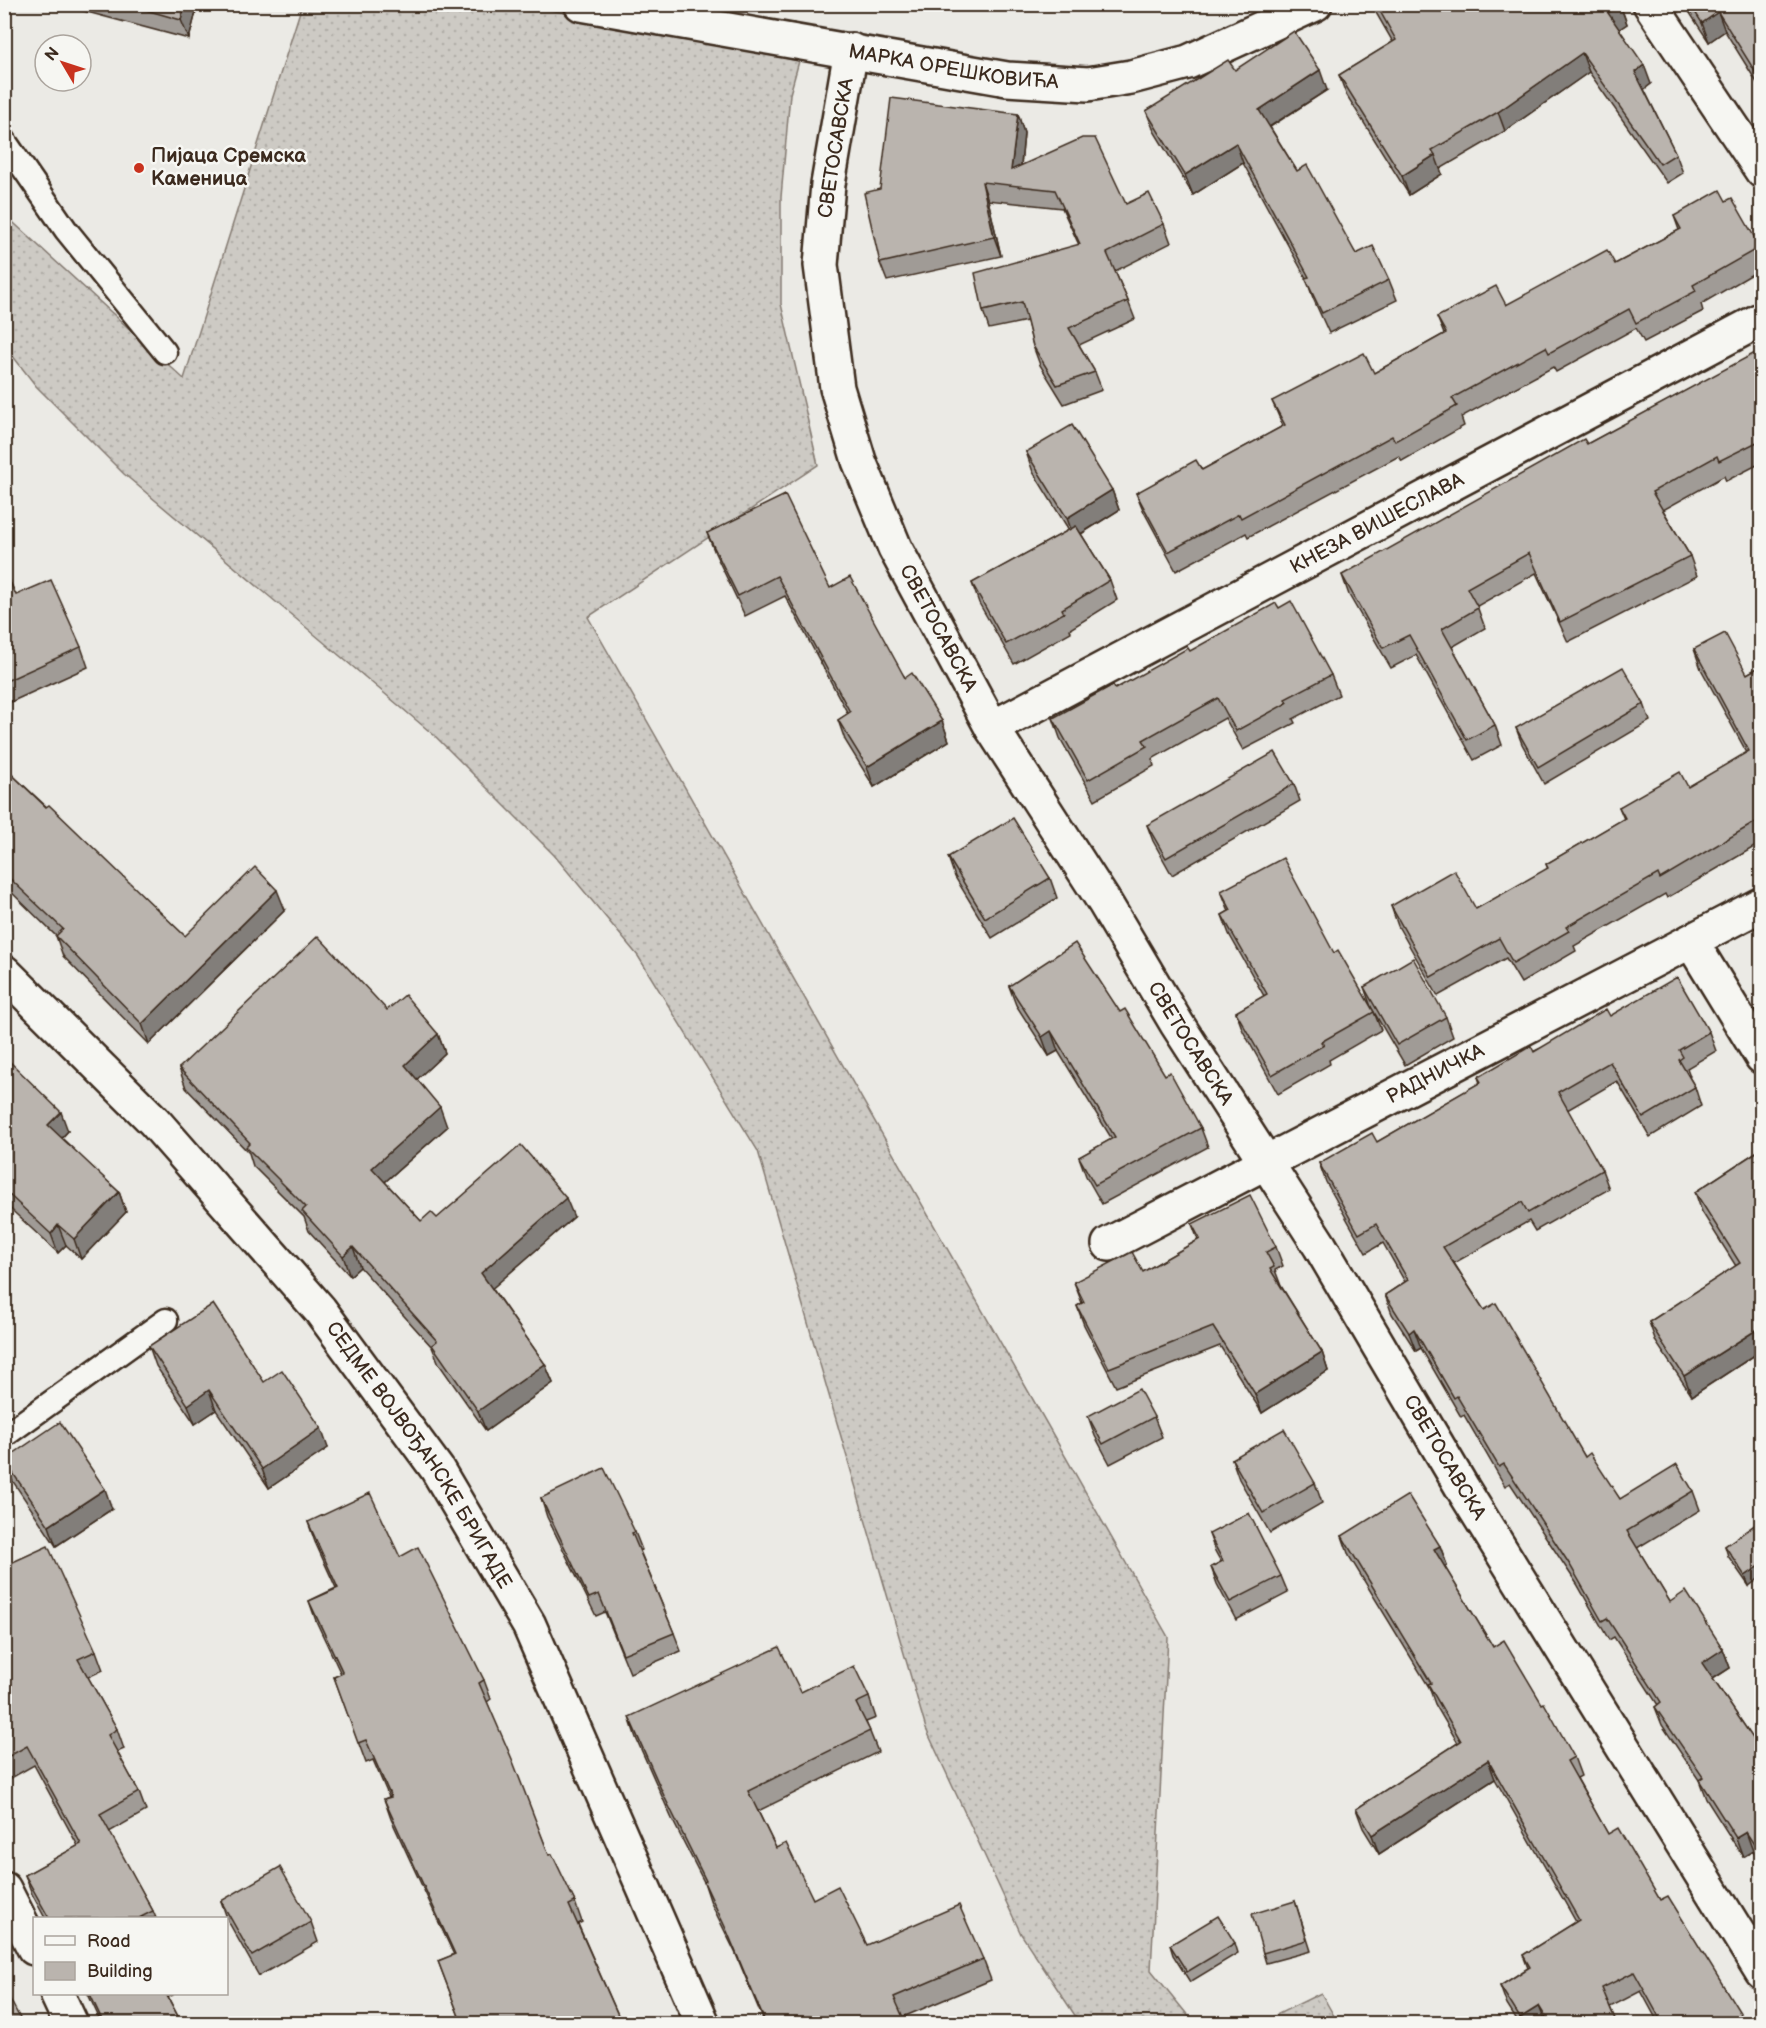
<svg xmlns="http://www.w3.org/2000/svg" width="1766" height="2028" viewBox="0 0 1766 2028" font-family="'Balsamiq Sans',sans-serif">
  <style>
    .grass { fill: url(#grass-dots); stroke: #847a71; stroke-width: 1.5 }
    .lines { fill: none; stroke-linecap: round; stroke-linejoin: round }
    .service-casing { stroke: #3b2a1e; stroke-width: 27 }
    .minor-casing { stroke: #3b2a1e; stroke-width: 38 }
    .service { stroke: #f6f6f2; stroke-width: 22 }
    .minor { stroke: #f6f6f2; stroke-width: 33 }
    .wall { fill: #a09b96; stroke: #3b2a1e; stroke-width: 1.5 }
    .shaded-wall { fill: #827e7a; stroke: #3b2a1e; stroke-width: 1.5 }
    .building { fill: #bab4ae; stroke: #3b2a1e; stroke-width: 1.5 }
    .poi-dot { fill: #c8321e; stroke: #f6f6f2; stroke-width: 2 }
    .labels { text-anchor: middle; dominant-baseline: central; stroke-width: 5; stroke-linejoin: round; paint-order: stroke }
    .street-label { font-size: 20px; fill: #3b2a1e; stroke: #f6f6f2 }
    .poi-label { font-size: 20px; font-weight: bold; fill: #3b2a1e; stroke: #f6f6f2; text-anchor: start }
  </style>
  <defs>
    <pattern id="grass-dots" width="8" height="8" patternUnits="userSpaceOnUse" patternTransform="scale(1.5)"><rect width="8" height="8" fill="#cdcac4"/><path d="M2 2h.1M6 6h.1" fill="none" stroke="#b1aea8" stroke-width="1.8" stroke-linecap="round"/></pattern>
  </defs>
  <rect width="100%" height="100%" fill="#ebeae5"/>
  <filter id="ink" filterUnits="userSpaceOnUse"><feTurbulence type="fractalNoise" baseFrequency=".0167" numOctaves="2"/><feDisplacementMap in="SourceGraphic" scale="12" xChannelSelector="R" yChannelSelector="G"/><feConvolveMatrix kernelMatrix="1 2 1 2 8 2 1 2 1" color-interpolation-filters="sRGB"/></filter>
  <g filter="url(#ink)">
    <g class="grass">
      <path d="M302 5H526L799 61 790 94 781 197V304L818 465 588 617 1168 1637 1151 1970 1194 2023H1080L1021 1934 926 1729 758 1151 638 956 554 855 435 736 124 474 36 386 5 346 4 214 184 379Z"/>
      <path d="M1321 1993 1338 2023H1260Z"/>
    </g>
    <g class="lines">
      <g class="service-casing">
        <g id="service">
          <path d="M4 140 66 230 165 352"/>
          <path d="M4 1436 166 1320"/>
        </g>
      </g>
      <g class="minor-casing">
        <g id="minor">
          <path id="s1" d="M581 4 1007 79 1088 84 1131 77 1188 62 1315 4"/>
          <path d="M1650 4 1762 171"/>
          <path id="s2" d="M851 50 828 184 821 265 837 388 859 461 895 548 992 728 1105 903 1177 1024 1320 1246 1463 1489 1762 1972"/>
          <path id="s3" d="M992 728 1762 319"/>
          <path d="M1691 941 1762 1057"/>
          <path id="s4" d="M4 972 154 1121 320 1310 437 1469 529 1625 703 2024"/>
          <path id="s5" d="M1109 1244 1762 904"/>
          <path d="M4 1889 34 1948"/>
          <path d="M57 1994 71 2024"/>
        </g>
      </g>
      <use href="#service" class="service"/>
      <use href="#minor" class="minor"/>
    </g>
    <g class="wall">
      <path d="M57 4H198L189 39Z"/>
      <path d="M1373 4H1620L1627 24 1619 29 1651 84 1644 89 1676 154 1683 173 1667 183 1589 72 1505 131 1440 169 1442 174 1409 195 1346 94 1339 75 1393 42 1375 11Z"/>
      <path d="M1684 4H1761V89L1725 31 1709 42Z"/>
      <path d="M1235 70 1327 90 1270 127 1297 171 1356 254 1389 280 1397 300 1329 333 1313 298 1306 278 1243 163 1193 195 1154 131 1146 111Z"/>
      <path d="M1018 114 1024 133 1021 166 1126 204 1164 224 1171 243 1115 271 1128 301 1135 319 1079 345 1095 372 1102 390 1064 404 1040 365 1033 346 1027 321 989 329 983 311 1079 245 1062 208 988 200 1001 256 887 281 880 263V189Z"/>
      <path d="M1726 201 1760 247 1761 250V269L1701 304 1703 311 1644 342 1636 328 1556 372 1553 367 1461 417 1464 426 1402 461 1399 456 1248 537 1246 533 1176 571 1144 512 1136 493 1202 470 1283 426 1272 401 1374 373 1444 334 1437 317 1506 305 1615 264 1679 230 1674 216Z"/>
      <path d="M1761 344V463L1726 481 1724 476 1663 510 1690 556 1697 576 1568 642 1536 573 1477 606 1485 628 1452 647 1495 725 1502 745 1474 760 1416 655 1391 668 1349 595 1342 575 1757 353 1755 348Z"/>
      <path d="M1026 452 1112 490 1119 510 1081 534 1110 580 1117 600 1070 629 1071 632 1014 664 979 603 972 583 1069 530 1033 472Z"/>
      <path d="M707 533 830 588 942 721 949 741 874 787 845 740 838 720 848 714 785 596 745 616 715 553Z"/>
      <path d="M4 569 16 595 81 647 88 667 4 705Z"/>
      <path d="M1279 608 1331 675 1339 695 1293 719 1295 723 1243 750 1225 718 1152 759 1154 766 1095 800 1060 738 1053 718 1115 689Z"/>
      <path d="M1694 649 1747 674 1761 666V843L1667 898 1665 894 1574 946 1576 951 1521 983 1506 958 1438 996 1398 926 1391 906 1476 909 1548 869 1546 864 1624 819 1619 807 1688 787 1747 753 1701 669Z"/>
      <path d="M1644 704 1650 721 1544 784 1522 744 1516 728Z"/>
      <path d="M4 767 185 936 285 910 149 1044 63 956 56 936 4 885Z"/>
      <path d="M1294 784 1300 801 1172 875 1153 841 1147 825Z"/>
      <path d="M948 857 1050 878 1057 898 992 938 955 877Z"/>
      <path d="M1221 891 1334 953 1374 1012 1381 1030 1329 1060 1330 1064 1278 1094 1243 1031 1236 1012 1264 996 1229 934 1222 915 1229 911Z"/>
      <path d="M1009 986 1120 1012 1201 1128 1208 1147 1102 1204 1086 1176 1079 1157 1112 1139 1058 1051 1049 1056 1016 1005Z"/>
      <path d="M1364 987 1446 1017 1453 1037 1405 1065 1371 1007Z"/>
      <path d="M387 1010 438 1034 445 1053 417 1079 447 1127 385 1182 421 1221 437 1218 574 1217 492 1288 545 1364 553 1383 486 1431 439 1364 432 1347 360 1267 350 1276 309 1231 304 1217 253 1166 249 1153 186 1088 179 1068Z"/>
      <path d="M1610 1016 1709 1032 1716 1051 1687 1068 1690 1076 1689 1077 1695 1087 1701 1106 1650 1137 1617 1081 1567 1110 1602 1170 1609 1189 1535 1231 1529 1221 1454 1263 1484 1310 1585 1457 1620 1499 1693 1491 1700 1510 1637 1548 1670 1602 1723 1649 1730 1668 1713 1679 1756 1743 1761 1739V1864L1753 1851 1743 1857 1706 1799 1699 1780 1662 1725 1655 1707 1658 1705 1614 1637 1609 1640 1577 1584 1510 1483 1505 1486 1464 1415 1461 1417 1421 1348 1416 1351 1392 1314 1385 1295 1405 1282 1383 1243 1366 1253 1326 1182 1319 1163 1377 1142 1480 1083 1478 1077Z"/>
      <path d="M4 1056 68 1131 61 1139 119 1192 126 1212 81 1259 66 1245 58 1253 4 1203Z"/>
      <path d="M1761 1149V1351L1692 1396 1656 1342 1649 1322 1736 1266 1702 1212 1695 1192Z"/>
      <path d="M1192 1224 1276 1247 1283 1266 1275 1270 1281 1286 1322 1352 1328 1371 1262 1413 1220 1346 1116 1387 1084 1325 1077 1306 1082 1303 1074 1282 1143 1272 1198 1240Z"/>
      <path d="M149 1346 264 1382 328 1448 269 1488 216 1410 195 1424 156 1366Z"/>
      <path d="M1088 1416 1154 1417 1162 1437 1110 1464 1095 1436Z"/>
      <path d="M1232 1459 1315 1483 1322 1503 1270 1533 1239 1479Z"/>
      <path d="M4 1460 112 1509 56 1546 12 1480Z"/>
      <path d="M541 1498 635 1532 642 1550 640 1551 674 1633 681 1651 630 1673 605 1612 596 1616 547 1517Z"/>
      <path d="M308 1522 400 1557 484 1680 491 1699 487 1702 549 1855 575 1902 582 1922 578 1924 622 2024H462L438 1961 454 1955 391 1819 384 1799 389 1797 373 1760 366 1763 334 1677 341 1674 316 1621 309 1601 336 1588 315 1542Z"/>
      <path d="M1759 1522 1749 1586 1728 1556 1725 1546Z"/>
      <path d="M1209 1534 1281 1576 1288 1593 1236 1620 1217 1584 1211 1567 1221 1562 1215 1551Z"/>
      <path d="M1342 1536 1440 1546 1447 1565 1444 1566 1493 1647 1574 1757 1581 1776 1577 1778 1608 1834 1660 1900 1747 2024H1659L1641 1991 1610 2007 1617 2024H1519L1507 2005 1500 1986 1528 1968 1523 1955 1576 1922 1495 1779 1379 1854 1363 1828 1356 1809 1458 1743 1435 1704 1429 1687 1349 1556Z"/>
      <path d="M4 1566 96 1651 103 1670 88 1677 117 1729 124 1749 117 1752 139 1792 146 1811 109 1832 153 1911 156 1918H45L32 1894 25 1875 78 1846 34 1765 4 1782Z"/>
      <path d="M801 1692 869 1697 876 1718 866 1722 878 1752 758 1811 776 1848 813 1899 867 1945 983 1959 991 1980 903 2017 906 2024H765L735 1952 711 1903 704 1882 672 1819 636 1738 629 1717Z"/>
      <path d="M221 1901 311 1922 318 1942 259 1976 228 1921Z"/>
      <path d="M1295 1901 1311 1951 1266 1963 1263 1953Z"/>
      <path d="M1235 1943 1238 1953 1190 1982 1173 1955 1170 1945Z"/>
      <path d="M88 1994H173V1995L168 1997 182 2024H102Z"/>
    </g>
    <g class="shaded-wall">
      <path d="M185 4H198L189 39 181 20Z"/>
      <path d="M1620 5 1627 24 1615 32 1608 13Z"/>
      <path d="M1718 12 1725 31 1709 42 1702 23Z"/>
      <path d="M1582 53 1589 72 1505 131 1498 112Z"/>
      <path d="M1644 65 1651 84 1642 91 1635 72Z"/>
      <path d="M1320 70 1327 90 1266 129 1259 110Z"/>
      <path d="M1018 114 1024 133 1019 186 1011 170Z"/>
      <path d="M1236 143 1243 163 1193 195 1185 175Z"/>
      <path d="M1435 155 1442 174 1409 195 1402 176Z"/>
      <path d="M982 182 988 200 1001 256 994 237Z"/>
      <path d="M1112 490 1119 510 1074 538 1067 518Z"/>
      <path d="M942 721 949 741 874 787 867 767Z"/>
      <path d="M277 890 285 910 149 1044 142 1024Z"/>
      <path d="M1051 1031 1058 1051 1049 1056 1042 1037Z"/>
      <path d="M438 1034 445 1053 412 1084 405 1065Z"/>
      <path d="M440 1107 447 1127 379 1187 372 1168Z"/>
      <path d="M61 1112 68 1131 55 1145 48 1125Z"/>
      <path d="M119 1192 126 1212 81 1259 74 1239Z"/>
      <path d="M566 1198 574 1217 488 1292 481 1273Z"/>
      <path d="M58 1225 66 1245 58 1253 51 1234Z"/>
      <path d="M353 1247 360 1267 350 1276 343 1256Z"/>
      <path d="M1761 1327V1351L1692 1396 1684 1376Z"/>
      <path d="M1414 1329 1421 1348 1416 1351 1409 1333Z"/>
      <path d="M1322 1352 1328 1371 1262 1413 1255 1394Z"/>
      <path d="M545 1364 553 1383 486 1431 478 1411Z"/>
      <path d="M209 1390 216 1410 195 1424 188 1405Z"/>
      <path d="M321 1428 328 1448 269 1488 262 1469Z"/>
      <path d="M105 1489 112 1509 56 1546 49 1526Z"/>
      <path d="M1440 1546 1447 1565 1441 1569 1434 1549Z"/>
      <path d="M1761 1565V1577L1749 1586 1745 1576Z"/>
      <path d="M1723 1649 1730 1668 1708 1682 1702 1663Z"/>
      <path d="M1488 1760 1495 1779 1379 1854 1372 1835Z"/>
      <path d="M1746 1832 1753 1851 1743 1857 1736 1838Z"/>
      <path d="M1539 2006 1546 2024H1522L1520 2018Z"/>
    </g>
    <g class="building">
      <path d="M125 4H185L181 20Z"/>
      <path d="M1376 4H1620L1608 13 1644 65 1635 72 1676 154 1660 164 1582 53 1498 112 1432 150 1435 155 1402 176 1339 75 1396 40Z"/>
      <path d="M1690 4H1761V81L1718 12 1702 23Z"/>
      <path d="M1294 31 1320 70 1259 110 1297 171 1307 165 1356 254 1373 246 1389 280 1322 313 1305 278 1309 277 1236 143 1185 175 1146 111 1228 60 1235 70Z"/>
      <path d="M891 98 1018 114 1011 170 1082 138H1095L1126 204 1149 193 1164 224 1107 253 1128 301 1069 328 1095 372 1057 385 1033 346 1022 302 983 311 975 273 1080 244 1055 190 982 182 994 237 880 263 864 193 880 189Z"/>
      <path d="M1720 190 1726 201 1732 198 1760 247 1693 285 1696 291 1636 323 1629 309 1549 353 1546 347 1452 398 1457 406 1395 441 1392 436 1241 518 1239 514 1168 552 1136 493 1196 460 1202 470 1285 425 1272 401 1364 353 1374 373 1446 333 1437 317 1496 286 1506 305 1607 250 1615 264 1681 229 1674 216Z"/>
      <path d="M1761 344V440L1719 461 1717 456 1652 492 1690 556 1560 622 1529 553 1467 588 1478 608 1442 629 1495 725 1467 740 1409 635 1383 648 1342 575 1584 439 1587 444 1757 352 1755 348Z"/>
      <path d="M1072 425 1112 490 1067 518 1026 452Z"/>
      <path d="M785 495 830 588 850 577 905 678 912 673 942 721 867 767 838 720 850 712 777 576 738 596 707 533Z"/>
      <path d="M1076 526 1110 580 1062 609 1064 613 1006 644 972 583Z"/>
      <path d="M4 569 16 595 51 580 81 647 4 682Z"/>
      <path d="M1291 601 1331 675 1285 699 1287 703 1236 731 1218 698 1143 740 1147 746 1088 780 1053 718 1113 685 1115 689 1188 648 1190 651 1276 603 1279 608Z"/>
      <path d="M1725 633 1747 674 1761 666V819L1660 879 1658 874 1566 927 1569 931 1513 963 1499 938 1431 977 1391 906 1454 870 1476 909 1548 868 1546 864 1625 818 1619 807 1680 772 1688 787 1749 751 1694 649Z"/>
      <path d="M1623 667 1644 704 1538 767 1516 728Z"/>
      <path d="M1275 752 1294 784 1166 858 1147 825Z"/>
      <path d="M4 767 46 807 49 805 185 936 255 867 277 890 142 1024 56 936 63 929 4 873Z"/>
      <path d="M1013 818 1050 878 985 918 948 857Z"/>
      <path d="M1283 858 1334 953 1338 950 1374 1012 1321 1042 1324 1045 1272 1075 1236 1012 1267 994 1222 915 1231 910 1221 891Z"/>
      <path d="M318 936 387 1010 405 995 438 1034 405 1065 440 1107 372 1168 421 1221 431 1212 437 1218 521 1145 566 1198 481 1273 545 1364 478 1411 432 1345 437 1341 353 1247 343 1256 302 1211 306 1207 246 1147 250 1143 179 1068Z"/>
      <path d="M1075 943 1120 1012 1125 1009 1165 1075 1170 1072 1201 1128 1095 1185 1079 1157 1115 1137 1051 1031 1042 1037 1009 986Z"/>
      <path d="M1413 958 1446 1017 1397 1045 1364 987Z"/>
      <path d="M1677 977 1709 1032 1679 1050 1683 1057 1679 1060 1695 1087 1643 1118 1610 1062 1558 1092 1602 1170 1528 1213 1522 1202 1443 1247 1484 1310 1496 1303 1585 1457 1590 1453 1620 1499 1677 1464 1693 1491 1627 1531 1670 1602 1686 1591 1723 1649 1702 1663 1756 1743 1761 1739V1855L1746 1832 1736 1838 1699 1780 1703 1777 1655 1707 1661 1702 1607 1618 1602 1621 1570 1565 1504 1464 1499 1467 1457 1396 1454 1398 1414 1329 1409 1333 1385 1295 1408 1280 1376 1224 1359 1234 1319 1163 1372 1133 1377 1142 1481 1082 1478 1077 1531 1046 1534 1052 1606 1009 1610 1016Z"/>
      <path d="M4 1056 61 1112 48 1125 119 1192 74 1239 58 1225 51 1234 4 1190Z"/>
      <path d="M1761 1149V1327L1684 1376 1649 1322 1740 1263 1695 1192Z"/>
      <path d="M1250 1195 1276 1247 1266 1252 1274 1267 1270 1269 1322 1352 1255 1394 1213 1327 1109 1368 1077 1306 1084 1302 1074 1282 1132 1252 1143 1272 1200 1239 1192 1224Z"/>
      <path d="M213 1304 264 1382 282 1370 321 1428 262 1469 209 1390 188 1405 149 1346Z"/>
      <path d="M1139 1389 1154 1417 1103 1444 1088 1416Z"/>
      <path d="M60 1422 105 1489 49 1526 4 1460Z"/>
      <path d="M1284 1429 1315 1483 1263 1513 1232 1459Z"/>
      <path d="M604 1468 635 1532 632 1533 674 1633 623 1654 599 1594 589 1598 541 1498Z"/>
      <path d="M370 1493 400 1557 418 1547 484 1680 479 1683 512 1759 549 1855 552 1854 575 1902 569 1905 622 2024H462L438 1961 455 1954 384 1799 391 1797 366 1740 358 1743 334 1677 343 1673 309 1601 338 1588 308 1522Z"/>
      <path d="M1408 1495 1440 1546 1434 1549 1493 1647 1504 1640 1542 1704 1544 1703 1574 1757 1567 1761 1608 1834 1618 1828 1660 1900 1668 1896 1747 2024H1663L1634 1972 1602 1988 1617 2024H1550L1539 2006 1520 2018 1500 1986 1530 1967 1523 1955 1579 1920 1488 1760 1372 1835 1356 1809 1461 1741 1428 1684 1431 1683 1342 1536Z"/>
      <path d="M1249 1513 1281 1576 1230 1602 1211 1567 1223 1561 1209 1534Z"/>
      <path d="M1759 1522 1761 1526V1565L1745 1576 1725 1546Z"/>
      <path d="M48 1546 96 1651 78 1659 117 1729 108 1735 139 1792 100 1814 153 1911 139 1918H49L25 1875 81 1844 27 1746 4 1759V1566Z"/>
      <path d="M779 1647 801 1692 854 1666 869 1697 856 1703 870 1731 748 1791 776 1848 786 1843 813 1899 838 1886 867 1945 959 1905 983 1959 894 1997 906 2024H766L727 1931 704 1882 706 1881 665 1798 629 1717Z"/>
      <path d="M280 1867 311 1922 252 1956 221 1901Z"/>
      <path d="M1295 1901 1307 1940 1263 1953 1252 1914Z"/>
      <path d="M1218 1916 1235 1943 1187 1972 1170 1945Z"/>
      <path d="M4 1988 23 2024H4Z"/>
      <path d="M90 1994H166L182 2024H104Z"/>
    </g>
  </g>
  <circle class="poi-dot" cx="139" cy="168" r="6"/>
  <g class="labels">
    <g class="street-label">
      <text stroke="none"><textPath href="#s1" startOffset="378">МАРКА ОРЕШКОВИЋА</textPath></text>
      <text transform="translate(836 148) rotate(-81)">СВЕТОСАВСКА</text>
      <text stroke="none"><textPath href="#s3" startOffset="436">КНЕЗА ВИШЕСЛАВА</textPath></text>
      <text stroke="none"><textPath href="#s2" startOffset="603">СВЕТОСАВСКА</textPath></text>
      <text stroke="none"><textPath href="#s2" startOffset="1089">СВЕТОСАВСКА</textPath></text>
      <text stroke="none"><textPath href="#s5" startOffset="368">РАДНИЧКА</textPath></text>
      <text stroke="none"><textPath href="#s4" startOffset="639">СЕДМЕ ВОЈВОЂАНСКЕ БРИГАДЕ</textPath></text>
      <text stroke="none"><textPath href="#s2" startOffset="1575">СВЕТОСАВСКА</textPath></text>
    </g>
    <g class="poi-label">
      <text x="151" y="156">Пијаца Сремска<tspan x="151" dy="23">Каменица</tspan></text>
    </g>
  </g>
  <rect width="1766" height="2028" fill="none" stroke="#f6f6f2" stroke-width="24"/>
  <rect x="12" y="12" width="1742" height="2004" fill="none" stroke="#3b2a1e" stroke-width="2" filter="url(#ink)"/>
  <rect x="33" y="1917" width="195" height="78" fill="#f6f6f2" stroke="#aba49d" stroke-width="1.5"/>
  <rect x="45" y="1936" width="30" height="9" fill="#f6f6f2" stroke="#aba49d" stroke-width="1.5"/>
  <text x="87" y="1947" font-size="18" fill="#3b2a1e">Road</text>
  <rect x="45" y="1962" width="30" height="18" fill="#bab4ae" stroke="#aba49d" stroke-width="1.5"/>
  <text x="87" y="1977" font-size="18" fill="#3b2a1e">Building</text>
  <g transform="translate(63 63) rotate(309)"><circle r="28" fill="#f6f6f2" stroke="#aba49d" stroke-width="1.5"/>
  <path d="M0-4.5L10 22L0 15L-10 22Z" fill="#c8321e"/>
  <text y="-9" font-size="16" font-weight="bold" text-anchor="middle" fill="#3b2a1e">N</text>
  </g>
</svg>
